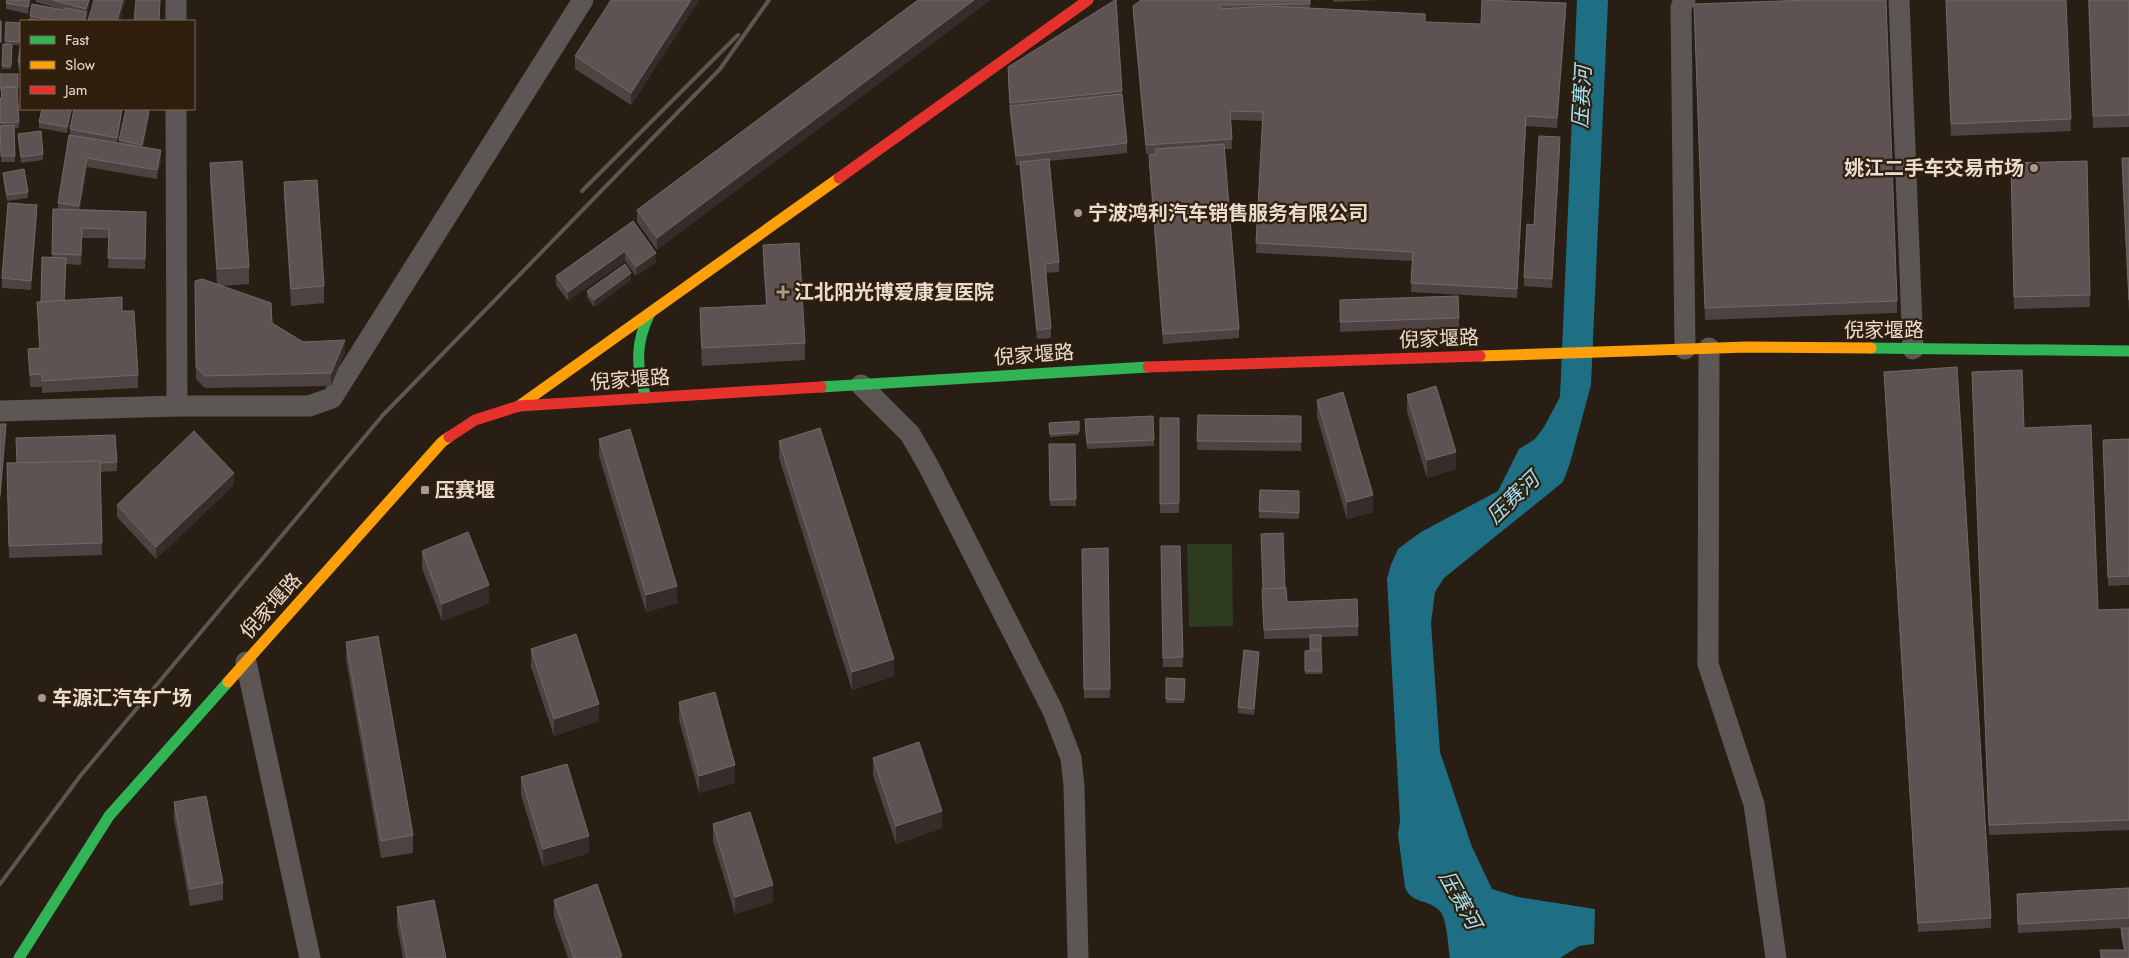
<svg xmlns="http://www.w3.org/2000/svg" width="2129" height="958" viewBox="0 0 2129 958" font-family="Jost,'Noto Sans SC',sans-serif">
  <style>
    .green { fill: #2e3b1f }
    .water { fill: #1f6f84 }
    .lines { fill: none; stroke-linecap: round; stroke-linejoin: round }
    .street { stroke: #5c5755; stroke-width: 21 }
    .fast { stroke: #30b455; stroke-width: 11 }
    .slow { stroke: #ff9f0a; stroke-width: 11 }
    .jam { stroke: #e5322d; stroke-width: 11 }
    .rail { stroke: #5e5650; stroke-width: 4 }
    .wall { fill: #4f4243 }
    .shaded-wall { fill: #382c2a }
    .building { fill: #5f5252; stroke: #746866 }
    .poi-dot { fill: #a59a8e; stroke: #301f0c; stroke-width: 2 }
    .labels { text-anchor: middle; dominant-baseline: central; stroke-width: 4.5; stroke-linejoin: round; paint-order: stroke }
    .poi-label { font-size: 20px; font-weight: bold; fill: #e8dcd0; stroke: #301f0c; text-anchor: start }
    .street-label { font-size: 20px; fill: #e8dcd0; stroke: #301f0c }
    .water-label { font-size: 21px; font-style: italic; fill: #a0e0f5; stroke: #301f0c }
  </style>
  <rect width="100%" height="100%" fill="#281e14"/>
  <path class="green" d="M1187 544H1232L1233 626 1189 627Z"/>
  <path class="water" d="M1577 0H1608L1591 385 1570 463 1563 482 1444 578 1435 592 1431 623 1440 752 1472 847 1492 889 1518 897 1595 909 1594 944 1579 946 1560 958H1450C1448 946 1447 919 1440 911 1429 899 1411 904 1405 887L1398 834 1400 821 1387 579 1391 565 1398 549 1421 532 1498 491 1519 449 1535 439 1544 427 1560 397Z"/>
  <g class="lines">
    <g class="street">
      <path d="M176 0V21"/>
      <path d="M1899 0 1913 349"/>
      <path d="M176 109 177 406"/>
      <path d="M1709 348 1708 664 1754 804 1776 958"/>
      <path d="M1685 349 1681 7 1685 0"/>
      <path d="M861 385 910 434 929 467 1053 711 1071 758 1074 786 1078 958"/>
      <path d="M0 411 177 406H309L332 398 583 0"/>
      <path d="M246 662 310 958"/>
    </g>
    <g class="fast">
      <path d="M1871 348 2129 351"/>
      <path d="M821 387 1148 367"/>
      <path d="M646 398C636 367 635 343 650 313"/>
      <path d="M19 958 109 816 228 682"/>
    </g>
    <g class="slow">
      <path d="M1480 356 1747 347 1871 348"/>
      <path d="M519 406 839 178"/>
      <path d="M228 682 442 442 449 437"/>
    </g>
    <g class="jam">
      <path d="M839 178 1088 0"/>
      <path d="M1148 367 1480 356"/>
      <path d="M449 437 475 420 519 406 821 387"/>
    </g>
    <g class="rail">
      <path d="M582 191 738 35"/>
      <path d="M0 884 81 775 383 415 720 69 769 0"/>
    </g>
  </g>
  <g class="wall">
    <path d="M31 0 28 14 6 9V3Z"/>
    <path d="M36 0H90L86 21H28L30 20V16L64 10 36 2Z"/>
    <path d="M699 0 631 105 575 69V56Z"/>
    <path d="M918 0 657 250 637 222V210Z"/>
    <path d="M1116 0 1122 94 1127 143V153L1049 161 1059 262V272L1046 273 1051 328V338L1037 339 1020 172V165H1016L1010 115 1008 79V67Z"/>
    <path d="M1310 0V8L1425 22 1481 24 1566 12 1557 128 1526 126 1517 298 1411 292 1412 261 1256 253 1263 121 1231 120 1232 149H1224L1239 329V338L1163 344 1149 164V155L1156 154H1146L1133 15V6Z"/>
    <path d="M1333 0H1380L1333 2Z"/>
    <path d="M1946 0H2066L2071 131 1951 136Z"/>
    <path d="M2088 0H2129V127L2093 128Z"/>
    <path d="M1694 4 1897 301V313L1705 320Z"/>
    <path d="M6 22 21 23 19 45H12L11 69H2L3 44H5Z"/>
    <path d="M21 49V69L18 68V62Z"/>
    <path d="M0 74H18V90H17L19 128H14L15 162H1L0 98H1V90H0Z"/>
    <path d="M42 109H72L67 133 39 128V122Z"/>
    <path d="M122 114 117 143H119V140L149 117 143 147 161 160 157 179 87 167 80 209 146 212 145 269 108 268 109 238H82L81 265 66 264 65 300 122 311 138 375V388L42 393V387H30L28 349 39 348 37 302H41L52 257 53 209H58V203L70 135V129Z"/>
    <path d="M18 134 43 154V160L21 163Z"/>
    <path d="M1560 147 1552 288 1524 286V277Z"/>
    <path d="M2122 158H2129V312L2122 171Z"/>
    <path d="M2087 161 2090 307 2014 309 2011 163Z"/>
    <path d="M210 163 249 267V284L222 286 272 323 303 342 345 352 331 386 205 388 196 379 195 281 217 284 210 181Z"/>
    <path d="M3 173 28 192V198L7 201 3 179Z"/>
    <path d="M284 182 324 286V303L291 306 284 199Z"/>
    <path d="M37 214 31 290 2 288V278Z"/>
    <path d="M633 221 656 262 636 276 625 261 568 301 556 285V276Z"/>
    <path d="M763 245 805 343V360L702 366 700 326V308L766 305 763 262Z"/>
    <path d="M631 280 594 307 587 297V291Z"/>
    <path d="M1340 300 1459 318V327L1340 332Z"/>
    <path d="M1884 372 1991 918V928L1918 932Z"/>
    <path d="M1972 381 2024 428 2098 610 2129 609V830L1989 835Z"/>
    <path d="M1407 395 1456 469 1427 478 1407 412Z"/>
    <path d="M1317 400 1373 512 1347 519 1317 417Z"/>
    <path d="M1198 415 1301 416V451L1197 450Z"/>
    <path d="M1153 416 1154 446 1087 449 1085 426Z"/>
    <rect x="1160" y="418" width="19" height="95"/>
    <path d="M1079 421V435L1050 437 1049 423Z"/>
    <path d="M599 439 677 603 646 612 599 456Z"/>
    <path d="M2129 439V585L2108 586 2103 440Z"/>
    <path d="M779 441 894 676 852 690 779 458Z"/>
    <path d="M1049 444H1075L1076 506H1050Z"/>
    <path d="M117 462V471L100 472 102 555 9 558 7 463Z"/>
    <path d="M234 485 156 559 117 517V505Z"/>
    <path d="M1260 490 1299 491V519L1259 518Z"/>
    <path d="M1161 546H1180L1183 667H1163Z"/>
    <path d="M1108 548 1110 698H1084L1082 549Z"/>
    <path d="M422 551 489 603 442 621 422 568Z"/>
    <path d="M1285 588 1287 602 1358 626V636L1321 637 1322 674H1305V651L1310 650V638L1264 639 1263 589Z"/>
    <path d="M346 642 413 835V853L381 858 346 659Z"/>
    <path d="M531 649 599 721 554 736 531 667Z"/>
    <path d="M1259 658 1254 715 1238 713V707Z"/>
    <path d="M1166 678 1185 679 1184 703H1166Z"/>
    <path d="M679 702 735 783 699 793 679 720Z"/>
    <path d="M873 758 942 828 896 844 873 775Z"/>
    <path d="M521 777 589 853 543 867 521 795Z"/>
    <path d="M174 802 223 883V900L190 906 174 819Z"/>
    <path d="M713 824 773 902 735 914 713 841Z"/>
    <path d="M2129 888V958H2100V950H2124L2121 937V928L2018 933 2017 894Z"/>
    <path d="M554 900 622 958H568L554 917Z"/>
    <path d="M397 907 446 958H403L397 925Z"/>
  </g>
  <g class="shaded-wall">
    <path d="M29 0H31L28 14V7Z"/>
    <path d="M89 0H90V2L86 15V9Z"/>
    <path d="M123 0H126L120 21H117Z"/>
    <path d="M691 0H699L631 105V93Z"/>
    <path d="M974 0H991L657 250V238Z"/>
    <path d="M1566 3V12L1557 128V118Z"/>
    <path d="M71 109H72L67 133V127Z"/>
    <path d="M122 109V114L117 144V138Z"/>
    <path d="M149 111V117L142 151V145Z"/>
    <path d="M1526 116V126L1517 298V289Z"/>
    <path d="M1560 137V147L1552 288V279Z"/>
    <path d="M161 150V160L157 179V170Z"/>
    <path d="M87 158V167L79 216V206Z"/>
    <path d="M37 205V214L31 290V281Z"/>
    <path d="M625 251V261L568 301V292Z"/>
    <path d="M656 253V262L636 276V267Z"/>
    <path d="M631 273V280L594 307V300Z"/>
    <path d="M345 340V352L331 386V373Z"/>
    <path d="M6 424V436L0 507V495Z"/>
    <path d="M1456 452V469L1427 478V460Z"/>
    <path d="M234 473V485L156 559V547Z"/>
    <path d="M1373 495V512L1347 519V502Z"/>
    <path d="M489 585V603L442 621V604Z"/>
    <path d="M677 586V603L646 612V595Z"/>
    <path d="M1259 652V658L1254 715V709Z"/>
    <path d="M894 659V676L852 690V672Z"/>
    <path d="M599 704V721L554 736V719Z"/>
    <path d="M735 765V783L699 793V776Z"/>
    <path d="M942 811V828L896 844V826Z"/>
    <path d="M589 836V853L543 867V849Z"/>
    <path d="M773 885V902L735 914V897Z"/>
  </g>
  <g class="building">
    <path d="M7 0H29L28 7 6 3Z"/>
    <path d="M53 0H89L86 9Z"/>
    <path d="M94 0H123L117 21H88Z"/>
    <path d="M136 0H160L159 21H134Z"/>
    <path d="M611 0H691L631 93 575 56Z"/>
    <path d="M918 0H974L657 238 637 210Z"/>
    <path d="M1115 0H1116L1122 91 1010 103 1008 67Z"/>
    <path d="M1141 0H1310V4L1220 5V9L1269 6 1425 14V22L1481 24 1482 0 1566 3 1557 118 1526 116 1517 289 1411 283 1413 252 1256 243 1263 112 1230 111 1232 139 1146 145 1133 6Z"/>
    <path d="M1809 0H1886L1897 301 1705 308 1694 4Z"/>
    <path d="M1946 0H2066L2071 119 1951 124Z"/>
    <path d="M2089 0H2129V115L2093 116Z"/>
    <path d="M32 4 64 10 65 8 86 12 84 21H57L30 16Z"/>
    <path d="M29 19 40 21H28Z"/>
    <rect x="0" y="21" width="1" height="21"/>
    <path d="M6 22 21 23V32L19 42 5 41Z"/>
    <path d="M3 44 12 45 11 66H2Z"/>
    <path d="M20 49H21V62H18Z"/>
    <rect x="0" y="74" width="18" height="13"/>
    <path d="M17 87 19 122 0 123V98H2L1 88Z"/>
    <path d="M1122 94 1127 143 1016 156 1010 106Z"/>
    <path d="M42 109H71L67 127 39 122Z"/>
    <path d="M74 109H122L117 138 70 129Z"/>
    <path d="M126 109H140L149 111 142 145 119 140Z"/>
    <path d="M14 125 15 156H1L0 126Z"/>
    <path d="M41 131 43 154 21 157 18 134Z"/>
    <path d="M69 135 161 150 157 170 87 158 79 206 58 203Z"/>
    <path d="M1539 136 1560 137 1552 279 1524 277 1527 224 1534 225Z"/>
    <path d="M1224 144 1239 329 1163 334 1149 155 1156 154V149Z"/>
    <path d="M2122 158H2129V300Z"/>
    <path d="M1049 159 1059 262 1045 264 1051 328 1037 330 1020 162Z"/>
    <path d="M242 161 249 267 217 269 210 163Z"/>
    <path d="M2087 161 2090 295 2014 297 2011 163Z"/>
    <path d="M24 169 28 192 7 195 3 173Z"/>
    <path d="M317 180 324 286 291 289 284 182Z"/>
    <path d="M8 203 37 205 31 281 2 278Z"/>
    <path d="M53 209 146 212 145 259 108 258 109 229 82 228 81 255 52 254Z"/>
    <path d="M633 221 656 253 636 267 625 251 568 292 556 276Z"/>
    <path d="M799 243 805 343 702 348 700 308 767 305 763 245Z"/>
    <path d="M42 257 66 258 64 301 41 302Z"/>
    <path d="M625 264 631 273 594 300 587 291Z"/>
    <path d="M202 279 271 303 272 323 303 342 345 340 331 373 205 376 196 367 195 281Z"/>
    <path d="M1458 296 1459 318 1340 322V300Z"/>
    <path d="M122 297V311H134L138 375 42 381V374L30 375 28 349 40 348 37 302Z"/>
    <path d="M1957 367 1991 918 1918 923 1884 372Z"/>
    <path d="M2022 370 2024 428 2091 425 2098 610 2129 609V820L1989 825 1972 372Z"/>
    <path d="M1436 386 1456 452 1427 460 1407 395Z"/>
    <path d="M1343 392 1373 495 1347 502 1317 400Z"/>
    <path d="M1198 415 1301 416V442L1197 441Z"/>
    <path d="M1153 416 1154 440 1087 443 1085 419Z"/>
    <path d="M1160 418H1179V503L1160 504Z"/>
    <path d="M1079 421V432L1050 434 1049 423Z"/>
    <path d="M0 424H6L0 495Z"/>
    <path d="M820 428 894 659 852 672 779 441Z"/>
    <path d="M630 429 677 586 646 595 599 439Z"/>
    <path d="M194 431 234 473 156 547 117 505Z"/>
    <path d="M115 435 117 462 100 463V461L17 463 16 438Z"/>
    <path d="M2129 439V576L2108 577 2103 440Z"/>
    <path d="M1049 444H1075L1076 499 1050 500Z"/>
    <path d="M100 461 102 543 9 546 7 463Z"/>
    <path d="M1260 490 1299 491V513L1259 511Z"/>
    <path d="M468 532 489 585 442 604 422 551Z"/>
    <path d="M1283 533 1285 588 1263 589 1261 534Z"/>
    <path d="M1161 546H1180L1183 657 1163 658Z"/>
    <path d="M1108 548 1110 689H1084L1082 549Z"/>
    <path d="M1286 588 1287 602 1357 599 1358 626 1264 630 1262 589Z"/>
    <path d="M576 634 599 704 554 719 531 649Z"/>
    <rect x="1310" y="635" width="11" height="14"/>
    <path d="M378 636 413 835 381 841 346 642Z"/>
    <path d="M1244 650 1259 652 1254 709 1238 707Z"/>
    <path d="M1321 650 1322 671H1305V651Z"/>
    <path d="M1166 678 1185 679 1184 700 1166 699Z"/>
    <path d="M715 692 735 765 699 776 679 702Z"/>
    <path d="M919 742 942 811 896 826 873 758Z"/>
    <path d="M567 764 589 836 543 849 521 777Z"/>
    <path d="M206 796 223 883 190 889 174 802Z"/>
    <path d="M750 812 773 885 735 897 713 824Z"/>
    <path d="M597 884 622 956 615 958H574L554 900Z"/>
    <path d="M2129 888V918L2018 924 2017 894Z"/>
    <path d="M434 900 446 958H407L397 907Z"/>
    <path d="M2121 928H2129V958H2102L2100 950H2125Z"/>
  </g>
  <g class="poi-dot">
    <circle cx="2034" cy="168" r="5"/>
    <circle cx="1078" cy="213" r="5"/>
    <path d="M780.5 284.5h5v5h5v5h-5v5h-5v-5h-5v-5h5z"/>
    <rect x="420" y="485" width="10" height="10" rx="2.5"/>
    <circle cx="42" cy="698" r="5"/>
  </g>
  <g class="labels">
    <g class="poi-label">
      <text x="2024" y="168" text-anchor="end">姚江二手车交易市场</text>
      <text x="1088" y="213">宁波鸿利汽车销售服务有限公司</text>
      <text x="794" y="292">江北阳光博爱康复医院</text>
      <text x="435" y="490">压赛堰</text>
      <text x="52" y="698">车源汇汽车广场</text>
    </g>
    <g class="street-label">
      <text x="1884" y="330">倪家堰路</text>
      <text transform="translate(1439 339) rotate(-2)">倪家堰路</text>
      <text transform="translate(1034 355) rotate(-4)">倪家堰路</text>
      <text transform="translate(630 380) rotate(-4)">倪家堰路</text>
      <text transform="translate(271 606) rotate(-48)">倪家堰路</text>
    </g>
    <g class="water-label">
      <text transform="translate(1582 97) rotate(-87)">压赛河</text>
      <text transform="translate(1513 498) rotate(-44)">压赛河</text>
      <text transform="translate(1460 900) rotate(61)">压赛河</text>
    </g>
  </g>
  <rect x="20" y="20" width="175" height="90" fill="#301f0c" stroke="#7a6b5a"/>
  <rect x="30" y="36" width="25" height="8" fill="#30b455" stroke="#7a6b5a"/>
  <text x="65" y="45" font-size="15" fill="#e8dcd0">Fast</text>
  <rect x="30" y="61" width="25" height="8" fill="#ff9f0a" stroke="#7a6b5a"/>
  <text x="65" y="70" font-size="15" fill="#e8dcd0">Slow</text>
  <rect x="30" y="86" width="25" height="8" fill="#e5322d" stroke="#7a6b5a"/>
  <text x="65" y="95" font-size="15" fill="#e8dcd0">Jam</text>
</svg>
